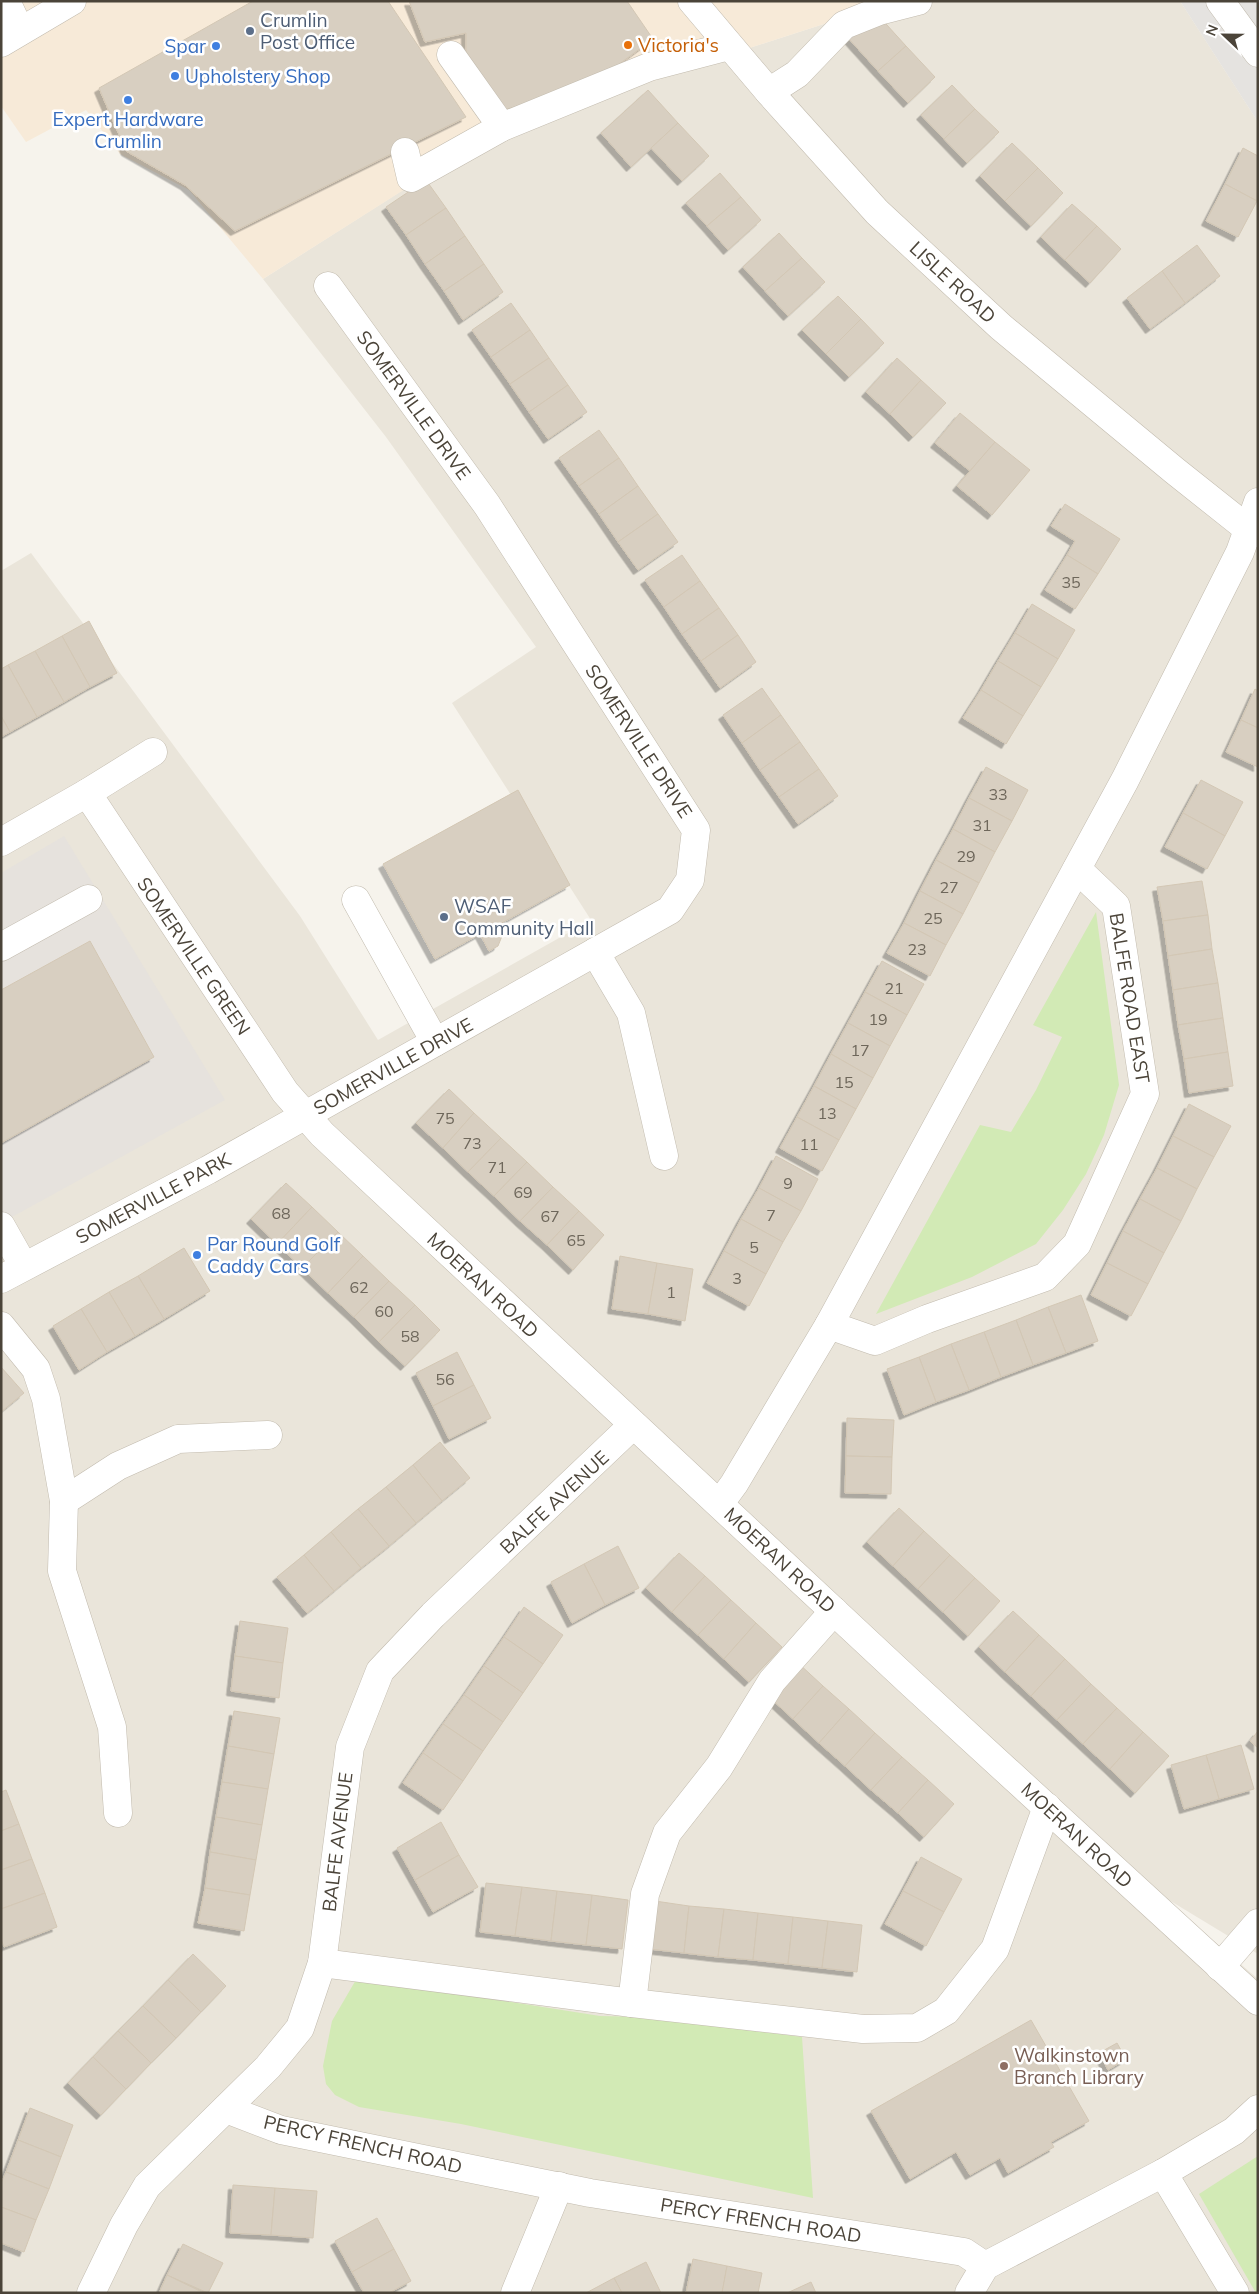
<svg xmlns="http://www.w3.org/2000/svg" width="1259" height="2294" viewBox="0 0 1259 2294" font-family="Mulish,sans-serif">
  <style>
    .residential { fill: #eae5da }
    .commercial { fill: #f7ead8 }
    .industrial { fill: #e6e2dd }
    .green { fill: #d2eab5 }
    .parking { fill: #e5e3e0 }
    .building { fill: #d8cfc1; stroke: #d3c7b4; filter: url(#shadow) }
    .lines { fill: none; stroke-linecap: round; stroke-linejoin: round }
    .minor-casing { stroke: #c2bbae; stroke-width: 29 }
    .minor { stroke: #fff; stroke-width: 28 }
    .service-dot { fill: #5c6f8a; stroke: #fff; stroke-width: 2 }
    .food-dot { fill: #e8710a; stroke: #fff; stroke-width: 2 }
    .shop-dot { fill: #3f7fe0; stroke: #fff; stroke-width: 2 }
    .education-dot { fill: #8d6e63; stroke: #fff; stroke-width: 2 }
    .labels { text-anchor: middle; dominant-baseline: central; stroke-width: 5; stroke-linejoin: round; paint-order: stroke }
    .number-label { font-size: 16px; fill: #6e675b }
    .service-label { font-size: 19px; fill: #4e5e75; stroke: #fff; text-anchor: start }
    .food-label { font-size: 19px; fill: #c56008; stroke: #fff; text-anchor: start }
    .shop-label { font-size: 19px; fill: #366cbe; stroke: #fff; text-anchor: start }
    .street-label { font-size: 19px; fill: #4b4439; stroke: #fff }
    .education-label { font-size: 19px; fill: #785e54; stroke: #fff; text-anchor: start }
  </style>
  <defs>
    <filter id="shadow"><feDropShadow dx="-4.5" dy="4.5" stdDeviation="0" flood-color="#0004"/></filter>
  </defs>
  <rect width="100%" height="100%" fill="#f6f3ec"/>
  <path class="residential" d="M895 1H1180L1258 122V1954L1159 1894 1258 1979V2293H1V571L31 553 300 916 378 1040 591 920 452 703 536 647 386 437 263 279 403 190 486 142 697 65Z"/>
  <path class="commercial" d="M16 1H895L697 65 486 142 402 191 263 279 189 190 120 154 86 110 26 142 1 106V10Z"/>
  <path class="industrial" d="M64 836 225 1100 1 1223V873Z"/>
  <g class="green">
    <path d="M1096 912 1119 1085 1104 1135 1086 1174 1063 1210 1036 1244 972 1277 876 1314 980 1125 1011 1132 1036 1090 1062 1037 1033 1025Z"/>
    <path d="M357 1978 600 2016 646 2017 802 2037 813 2198 461 2124 359 2107 335 2095 326 2084 323 2066 332 2021Z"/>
    <path d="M1258 2156V2293H1256L1199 2194Z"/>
  </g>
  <path class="parking" d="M1180 1H1258V122Z"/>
  <g class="building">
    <path d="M253 1H388L466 117 235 231 185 185 126 151 99 88Z"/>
    <path d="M409 1H627L653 39 591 85 504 110 466 61V33L425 42Z"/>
    <path d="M877 14 906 46 878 71 849 39Z"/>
    <path d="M906 46 935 77 908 103 878 71Z"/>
    <path d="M952 85 975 109 944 139 921 115Z"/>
    <path d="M648 90 678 123 631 167 601 133Z"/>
    <path d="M975 109 999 132 967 163 944 139Z"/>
    <path d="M678 123 709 156 682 181 651 148Z"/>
    <path d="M1012 143 1038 168 1005 201 980 176Z"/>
    <path d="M1243 148 1258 156 1257 201 1225 184Z"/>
    <path d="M1038 168 1063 193 1031 226 1005 201Z"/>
    <path d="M720 173 741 197 707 226 686 203Z"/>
    <path d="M426 180 446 208 406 235 386 207Z"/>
    <path d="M1225 184 1257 201 1238 237 1206 221Z"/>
    <path d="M741 197 761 220 728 250 707 226Z"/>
    <path d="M1072 204 1097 226 1065 260 1041 237Z"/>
    <path d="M446 208 465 236 425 264 406 235Z"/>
    <path d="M1097 226 1121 249 1090 283 1065 260Z"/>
    <path d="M779 233 802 258 765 291 743 267Z"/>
    <path d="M465 236 484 264 444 291 425 264Z"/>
    <path d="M1197 245 1220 276 1185 303 1162 271Z"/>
    <path d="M802 258 825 282 788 316 765 291Z"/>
    <path d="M484 264 503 292 463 320 444 291Z"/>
    <path d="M1162 271 1185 303 1150 329 1127 298Z"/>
    <path d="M838 296 861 319 826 354 802 330Z"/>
    <path d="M511 303 530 330 491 357 472 330Z"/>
    <path d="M861 319 884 343 849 377 826 354Z"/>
    <path d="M530 330 549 358 510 384 491 357Z"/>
    <path d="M549 358 568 385 529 412 510 384Z"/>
    <path d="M897 358 921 380 890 414 866 392Z"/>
    <path d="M921 380 946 403 913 437 890 414Z"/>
    <path d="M568 385 587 412 548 439 529 412Z"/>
    <path d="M960 413 995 442 970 471 935 443Z"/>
    <path d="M599 430 619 458 579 486 559 458Z"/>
    <path d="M995 442 1030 470 992 515 957 486Z"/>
    <path d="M619 458 638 486 599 514 579 486Z"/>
    <path d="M638 486 658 514 618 542 599 514Z"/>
    <path d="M1065 504 1120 539 1098 574 1067 555 1075 541 1051 526Z"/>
    <path d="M658 514 678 542 638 570 618 542Z"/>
    <path d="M682 555 700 581 664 607 645 580Z"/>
    <path d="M1067 555 1098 574 1075 609 1045 590Z"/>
    <path d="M700 581 719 608 682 634 664 607Z"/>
    <path d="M1032 604 1075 630 1058 659 1015 633Z"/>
    <path d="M719 608 738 635 701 661 682 634Z"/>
    <path d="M89 621 117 673 90 687 62 636Z"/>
    <path d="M1015 633 1058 659 1041 687 998 661Z"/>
    <path d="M738 635 756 662 720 688 701 661Z"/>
    <path d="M62 636 90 687 64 702 35 651Z"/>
    <path d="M35 651 64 702 37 717 8 665Z"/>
    <path d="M998 661 1041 687 1023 716 981 690Z"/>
    <path d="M8 665 37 717 10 732 1 716V669Z"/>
    <path d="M762 688 781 715 742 743 723 715Z"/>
    <path d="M1255 689 1258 691V728L1241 720Z"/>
    <path d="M981 690 1023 716 1006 744 963 718Z"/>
    <path d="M781 715 800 742 760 770 742 743Z"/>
    <path d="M1 716 10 732 1 737Z"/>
    <path d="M1241 720 1258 728V767L1226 752Z"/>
    <path d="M800 742 819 769 779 797 760 770Z"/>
    <path d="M986 767 1028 790 1012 821 969 798Z"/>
    <path d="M819 769 838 796 798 824 779 797Z"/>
    <path d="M1201 780 1243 802 1225 836 1183 813Z"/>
    <path d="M518 790 570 885 500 924 502 936 498 946 489 951 480 934 435 959 383 864Z"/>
    <path d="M969 798 1012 821 995 852 953 829Z"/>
    <path d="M1183 813 1225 836 1207 869 1165 847Z"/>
    <path d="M953 829 995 852 979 883 936 860Z"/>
    <path d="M936 860 979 883 963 914 920 891Z"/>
    <path d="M1202 881 1208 915 1163 921 1157 887Z"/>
    <path d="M920 891 963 914 946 945 904 923Z"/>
    <path d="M1208 915 1212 949 1168 956 1163 921Z"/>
    <path d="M904 923 946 945 930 976 887 953Z"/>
    <path d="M90 941 154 1057 1 1143V990Z"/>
    <path d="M1212 949 1218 983 1173 990 1168 956Z"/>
    <path d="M882 961 924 984 907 1015 865 992Z"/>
    <path d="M1218 983 1223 1018 1178 1025 1173 990Z"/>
    <path d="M865 992 907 1015 890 1046 848 1023Z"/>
    <path d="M1223 1018 1228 1052 1184 1059 1178 1025Z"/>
    <path d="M848 1023 890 1046 873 1078 831 1054Z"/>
    <path d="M1228 1052 1233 1086 1189 1093 1184 1059Z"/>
    <path d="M831 1054 873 1078 856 1109 814 1086Z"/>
    <path d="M814 1086 856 1109 839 1140 797 1117Z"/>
    <path d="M449 1089 474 1113 443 1148 416 1123Z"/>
    <path d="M1189 1104 1231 1126 1214 1157 1173 1136Z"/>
    <path d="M474 1113 501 1138 468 1172 443 1148Z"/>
    <path d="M797 1117 839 1140 822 1171 780 1148Z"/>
    <path d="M1173 1136 1214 1157 1197 1189 1157 1168Z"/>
    <path d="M501 1138 527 1162 494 1196 468 1172Z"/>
    <path d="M776 1156 818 1179 801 1211 759 1188Z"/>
    <path d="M527 1162 553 1187 520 1221 494 1196Z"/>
    <path d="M1157 1168 1197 1189 1181 1221 1140 1199Z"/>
    <path d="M286 1183 312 1207 277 1244 251 1219Z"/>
    <path d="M553 1187 579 1211 547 1245 520 1221Z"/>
    <path d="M759 1188 801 1211 783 1242 741 1219Z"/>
    <path d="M1140 1199 1181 1221 1164 1253 1123 1231Z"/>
    <path d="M312 1207 338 1232 302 1268 277 1244Z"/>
    <path d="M579 1211 604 1235 573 1270 547 1245Z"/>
    <path d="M741 1219 783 1242 766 1274 724 1251Z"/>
    <path d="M1123 1231 1164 1253 1148 1284 1107 1263Z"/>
    <path d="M338 1232 363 1256 328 1293 302 1268Z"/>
    <path d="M184 1248 210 1291 164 1319 138 1276Z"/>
    <path d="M724 1251 766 1274 749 1306 707 1283Z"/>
    <path d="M363 1256 389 1281 354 1317 328 1293Z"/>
    <path d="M620 1256 657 1263 648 1314 612 1309Z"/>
    <path d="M657 1263 693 1269 685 1321 648 1314Z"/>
    <path d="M1107 1263 1148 1284 1131 1316 1091 1295Z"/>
    <path d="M138 1276 164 1319 135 1336 109 1292Z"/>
    <path d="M389 1281 415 1305 379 1342 354 1317Z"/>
    <path d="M109 1292 135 1336 107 1352 81 1309Z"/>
    <path d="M1081 1295 1098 1341 1066 1353 1048 1307Z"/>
    <path d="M415 1305 440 1330 405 1366 379 1342Z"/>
    <path d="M1048 1307 1066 1353 1033 1365 1016 1320Z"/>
    <path d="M81 1309 107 1352 79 1370 53 1326Z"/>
    <path d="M1016 1320 1033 1365 1001 1377 984 1332Z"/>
    <path d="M984 1332 1001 1377 969 1390 951 1344Z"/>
    <path d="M951 1344 969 1390 936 1402 919 1357Z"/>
    <path d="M457 1352 474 1385 433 1406 416 1373Z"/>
    <path d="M919 1357 936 1402 904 1415 887 1369Z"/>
    <path d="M1 1367 24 1393 1 1412Z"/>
    <path d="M474 1385 491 1418 449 1439 433 1406Z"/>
    <path d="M847 1418 894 1420 892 1457 846 1456Z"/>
    <path d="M440 1442 470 1478 442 1501 413 1465Z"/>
    <path d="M846 1456 892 1457 891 1494 845 1493Z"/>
    <path d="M413 1465 442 1501 416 1523 386 1487Z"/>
    <path d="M386 1487 416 1523 389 1546 358 1509Z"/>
    <path d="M899 1508 924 1531 893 1566 867 1542Z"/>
    <path d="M358 1509 389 1546 361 1568 331 1532Z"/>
    <path d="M924 1531 950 1555 918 1589 893 1566Z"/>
    <path d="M331 1532 361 1568 334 1591 304 1555Z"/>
    <path d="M618 1546 639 1588 605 1605 584 1564Z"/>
    <path d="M679 1553 705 1576 672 1612 646 1588Z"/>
    <path d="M304 1555 334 1591 307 1613 277 1577Z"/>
    <path d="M950 1555 975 1578 943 1612 918 1589Z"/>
    <path d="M584 1564 605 1605 572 1623 551 1582Z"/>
    <path d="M705 1576 731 1600 698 1635 672 1612Z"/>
    <path d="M975 1578 1000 1601 968 1636 943 1612Z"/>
    <path d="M731 1600 756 1623 724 1659 698 1635Z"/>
    <path d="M524 1607 563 1635 543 1664 504 1637Z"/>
    <path d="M1013 1611 1039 1635 1005 1672 979 1647Z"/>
    <path d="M240 1621 288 1628 283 1663 235 1656Z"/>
    <path d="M756 1623 782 1647 749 1682 724 1659Z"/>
    <path d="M1039 1635 1065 1659 1031 1696 1005 1672Z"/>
    <path d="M504 1637 543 1664 523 1693 484 1666Z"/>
    <path d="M235 1656 283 1663 279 1698 231 1691Z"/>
    <path d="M1065 1659 1091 1684 1057 1720 1031 1696Z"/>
    <path d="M797 1662 823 1686 793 1719 767 1695Z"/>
    <path d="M484 1666 523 1693 503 1722 464 1695Z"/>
    <path d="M1091 1684 1117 1708 1083 1744 1057 1720Z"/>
    <path d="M823 1686 849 1709 819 1743 793 1719Z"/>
    <path d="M464 1695 503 1722 483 1751 443 1724Z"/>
    <path d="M1117 1708 1143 1732 1110 1769 1083 1744Z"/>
    <path d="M849 1709 875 1733 845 1766 819 1743Z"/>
    <path d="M234 1711 280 1718 274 1754 228 1746Z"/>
    <path d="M443 1724 483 1751 463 1781 423 1753Z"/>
    <path d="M1258 1731V1748L1250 1741Z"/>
    <path d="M1143 1732 1169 1756 1135 1793 1110 1769Z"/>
    <path d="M875 1733 902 1757 871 1790 845 1766Z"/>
    <path d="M1241 1745 1254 1789 1219 1799 1206 1755Z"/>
    <path d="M228 1746 274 1754 268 1789 222 1782Z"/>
    <path d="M423 1753 463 1781 443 1810 403 1783Z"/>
    <path d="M1206 1755 1219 1799 1184 1809 1171 1765Z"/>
    <path d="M902 1757 928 1780 898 1813 871 1790Z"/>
    <path d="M928 1780 954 1804 924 1837 898 1813Z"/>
    <path d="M222 1782 268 1789 262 1825 216 1817Z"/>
    <path d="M6 1790 19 1824 1 1831V1792Z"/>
    <path d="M216 1817 262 1825 256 1860 210 1852Z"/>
    <path d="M441 1822 459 1855 415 1880 397 1848Z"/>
    <path d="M19 1824 32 1859 1 1870V1831Z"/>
    <path d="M210 1852 256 1860 250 1895 205 1888Z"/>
    <path d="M459 1855 478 1887 433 1912 415 1880Z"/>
    <path d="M921 1857 962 1879 944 1912 903 1891Z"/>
    <path d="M32 1859 45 1893 1 1909V1870Z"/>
    <path d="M486 1883 522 1887 515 1936 480 1932Z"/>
    <path d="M522 1887 557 1891 551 1941 515 1936Z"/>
    <path d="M205 1888 250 1895 244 1931 198 1923Z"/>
    <path d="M557 1891 592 1895 586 1945 551 1941Z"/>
    <path d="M903 1891 944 1912 926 1946 885 1924Z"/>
    <path d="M45 1893 57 1927 4 1947 1 1939V1909Z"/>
    <path d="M592 1895 628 1900 622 1949 586 1945Z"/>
    <path d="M655 1901 689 1906 684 1953 649 1949Z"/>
    <path d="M689 1906 724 1909 718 1957 684 1953Z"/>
    <path d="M724 1909 758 1913 753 1960 718 1957Z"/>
    <path d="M758 1913 793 1917 788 1964 753 1960Z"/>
    <path d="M793 1917 828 1921 822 1968 788 1964Z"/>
    <path d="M828 1921 862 1925 857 1972 822 1968Z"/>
    <path d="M193 1954 226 1986 201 2012 168 1980Z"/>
    <path d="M168 1980 201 2012 176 2038 143 2006Z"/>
    <path d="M143 2006 176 2038 151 2063 118 2031Z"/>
    <path d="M1031 2020 1089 2121 1051 2142 1054 2147 1008 2173 1000 2158 970 2175 956 2152 910 2179 871 2111Z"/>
    <path d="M118 2031 151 2063 126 2089 93 2057Z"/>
    <path d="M1117 2043 1126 2059 1108 2070 1099 2053Z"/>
    <path d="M93 2057 126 2089 101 2115 68 2083Z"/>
    <path d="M30 2108 73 2125 61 2157 18 2140Z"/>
    <path d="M18 2140 61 2157 49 2189 6 2172Z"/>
    <path d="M6 2172 49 2189 36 2220 1 2207V2183Z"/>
    <path d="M233 2185 275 2188 271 2235 230 2233Z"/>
    <path d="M275 2188 317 2191 313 2238 271 2235Z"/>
    <path d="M1 2207 36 2220 24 2252 1 2243Z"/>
    <path d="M377 2218 394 2249 352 2272 335 2241Z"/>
    <path d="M183 2244 223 2263 208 2293 167 2275Z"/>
    <path d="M394 2249 411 2281 389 2293H364L352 2272Z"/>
    <path d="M693 2259 727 2266 722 2293H686Z"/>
    <path d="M646 2262 661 2293H622L614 2278Z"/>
    <path d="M727 2266 762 2273 758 2293H722Z"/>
    <path d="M167 2275 204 2293H159Z"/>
    <path d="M614 2278 622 2293H586Z"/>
    <path d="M811 2282 816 2293H787Z"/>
  </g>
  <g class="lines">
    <g class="minor-casing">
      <g id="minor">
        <path d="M6 1 20 31"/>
        <path d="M692 1 769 92 877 212 1001 327 1175 471 1248 529 1258 533"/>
        <path d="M1220 1 1258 53"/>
        <path d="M1 43 72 1"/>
        <path d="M451 55 502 127"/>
        <path d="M769 92 797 74 844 25 879 11 918 1"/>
        <path d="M405 152 411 178 502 127 649 67 729 46"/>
        <path d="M87 793 285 1092 322 1134 912 1684 1258 2001"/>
        <path d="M1 842 87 793 153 752"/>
        <path d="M356 900 435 1042"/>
        <path d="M1 947 88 899"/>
        <path d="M595 952 631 1013 664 1156"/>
        <path d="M1 1226 23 1265"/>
        <path d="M1 1279 208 1170 670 910 690 880 696 830 487 505 328 286"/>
        <path d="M829 1325 875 1341 927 1319 1045 1277 1077 1244 1145 1094 1116 906 1077 869"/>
        <path d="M1 1326 36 1369 46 1399 64 1501 62 1571 112 1727 118 1813"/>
        <path d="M64 1501 118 1466 178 1439 268 1435"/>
        <path d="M720 1503 734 1484 829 1325 1125 780 1240 552 1258 502"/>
        <path d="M322 1963 632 2003 863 2029 917 2028 946 2011 995 1949 1047 1807"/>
        <path d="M1220 1967 1258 1923"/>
        <path d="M632 2003 645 1894 667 1833 719 1767 772 1681 834 1611"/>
        <path d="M226 2109 281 2130 590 2193 964 2252 985 2266"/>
        <path d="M1163 2173 1235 2293"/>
        <path d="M985 2266 1163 2173 1234 2131 1258 2109"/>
        <path d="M91 2293 124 2225 147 2186 268 2067 300 2028 322 1963 350 1747 380 1671 433 1615 633 1425"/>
        <path d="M515 2293 559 2186"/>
        <path d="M969 2293 985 2266"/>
      </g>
    </g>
    <use href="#minor" class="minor"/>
  </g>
  <g class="service-dot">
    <circle cx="250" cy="31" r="5"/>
    <circle cx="444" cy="917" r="5"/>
  </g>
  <circle class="food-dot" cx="628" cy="45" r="5"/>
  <g class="shop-dot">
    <circle cx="216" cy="46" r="5"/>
    <circle cx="175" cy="76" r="5"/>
    <circle cx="128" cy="100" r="5"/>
    <circle cx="197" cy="1255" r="5"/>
  </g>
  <circle class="education-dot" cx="1004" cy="2066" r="5"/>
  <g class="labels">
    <g class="number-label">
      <text x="1071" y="582">35</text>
      <text x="998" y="794">33</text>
      <text x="982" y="825">31</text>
      <text x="966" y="856">29</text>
      <text x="949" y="887">27</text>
      <text x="933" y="918">25</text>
      <text x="917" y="949">23</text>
      <text x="894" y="988">21</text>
      <text x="878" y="1019">19</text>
      <text x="860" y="1050">17</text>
      <text x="844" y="1082">15</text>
      <text x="827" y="1113">13</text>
      <text x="445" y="1118">75</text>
      <text x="472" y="1143">73</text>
      <text x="809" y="1144">11</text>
      <text x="497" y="1167">71</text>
      <text x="788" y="1183">9</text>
      <text x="523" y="1192">69</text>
      <text x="281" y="1213">68</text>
      <text x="771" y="1215">7</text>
      <text x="550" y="1216">67</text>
      <text x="576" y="1240">65</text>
      <text x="754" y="1247">5</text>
      <text x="737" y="1278">3</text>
      <text x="359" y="1287">62</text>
      <text x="671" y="1292">1</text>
      <text x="384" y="1311">60</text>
      <text x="410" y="1336">58</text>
      <text x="445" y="1379">56</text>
    </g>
    <g class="service-label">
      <text x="260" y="20">Crumlin<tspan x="260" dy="22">Post Office</tspan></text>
      <text x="454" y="906">WSAF<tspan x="454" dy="22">Community Hall</tspan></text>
    </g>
    <g class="food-label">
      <text x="638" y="45">Victoria's</text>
    </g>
    <g class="shop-label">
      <text x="206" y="46" text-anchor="end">Spar</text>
      <text x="185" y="76">Upholstery Shop</text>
      <text x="128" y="119" text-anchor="middle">Expert Hardware<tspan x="128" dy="22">Crumlin</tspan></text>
      <text x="207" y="1244">Par Round Golf<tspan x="207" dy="22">Caddy Cars</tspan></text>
    </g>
    <g class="street-label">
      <text transform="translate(953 282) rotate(43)">LISLE ROAD</text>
      <text transform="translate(414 405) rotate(54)">SOMERVILLE DRIVE</text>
      <text transform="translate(639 741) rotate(57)">SOMERVILLE DRIVE</text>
      <text transform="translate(194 956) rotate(56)">SOMERVILLE GREEN</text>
      <text transform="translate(1130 998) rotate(81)">BALFE ROAD EAST</text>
      <text transform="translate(393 1066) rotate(-29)">SOMERVILLE DRIVE</text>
      <text transform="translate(153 1198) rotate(-28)">SOMERVILLE PARK</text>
      <text transform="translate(483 1285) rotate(43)">MOERAN ROAD</text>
      <text transform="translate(554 1502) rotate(-43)">BALFE AVENUE</text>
      <text transform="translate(780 1560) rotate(43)">MOERAN ROAD</text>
      <text transform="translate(1077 1835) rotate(43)">MOERAN ROAD</text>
      <text transform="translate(337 1842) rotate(-83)">BALFE AVENUE</text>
      <text transform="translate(363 2144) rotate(13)">PERCY FRENCH ROAD</text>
      <text transform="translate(761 2220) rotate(9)">PERCY FRENCH ROAD</text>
    </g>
    <g class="education-label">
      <text x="1014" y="2055">Walkinstown<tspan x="1014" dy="22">Branch Library</tspan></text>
    </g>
  </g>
  <rect width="1259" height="2294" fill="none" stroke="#4b4439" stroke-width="5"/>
  <g transform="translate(1224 35) rotate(292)" stroke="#ffffff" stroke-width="4" paint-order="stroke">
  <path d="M0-4L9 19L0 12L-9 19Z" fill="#4b4439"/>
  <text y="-8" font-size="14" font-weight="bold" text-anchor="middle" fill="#4b4439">N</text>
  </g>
</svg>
